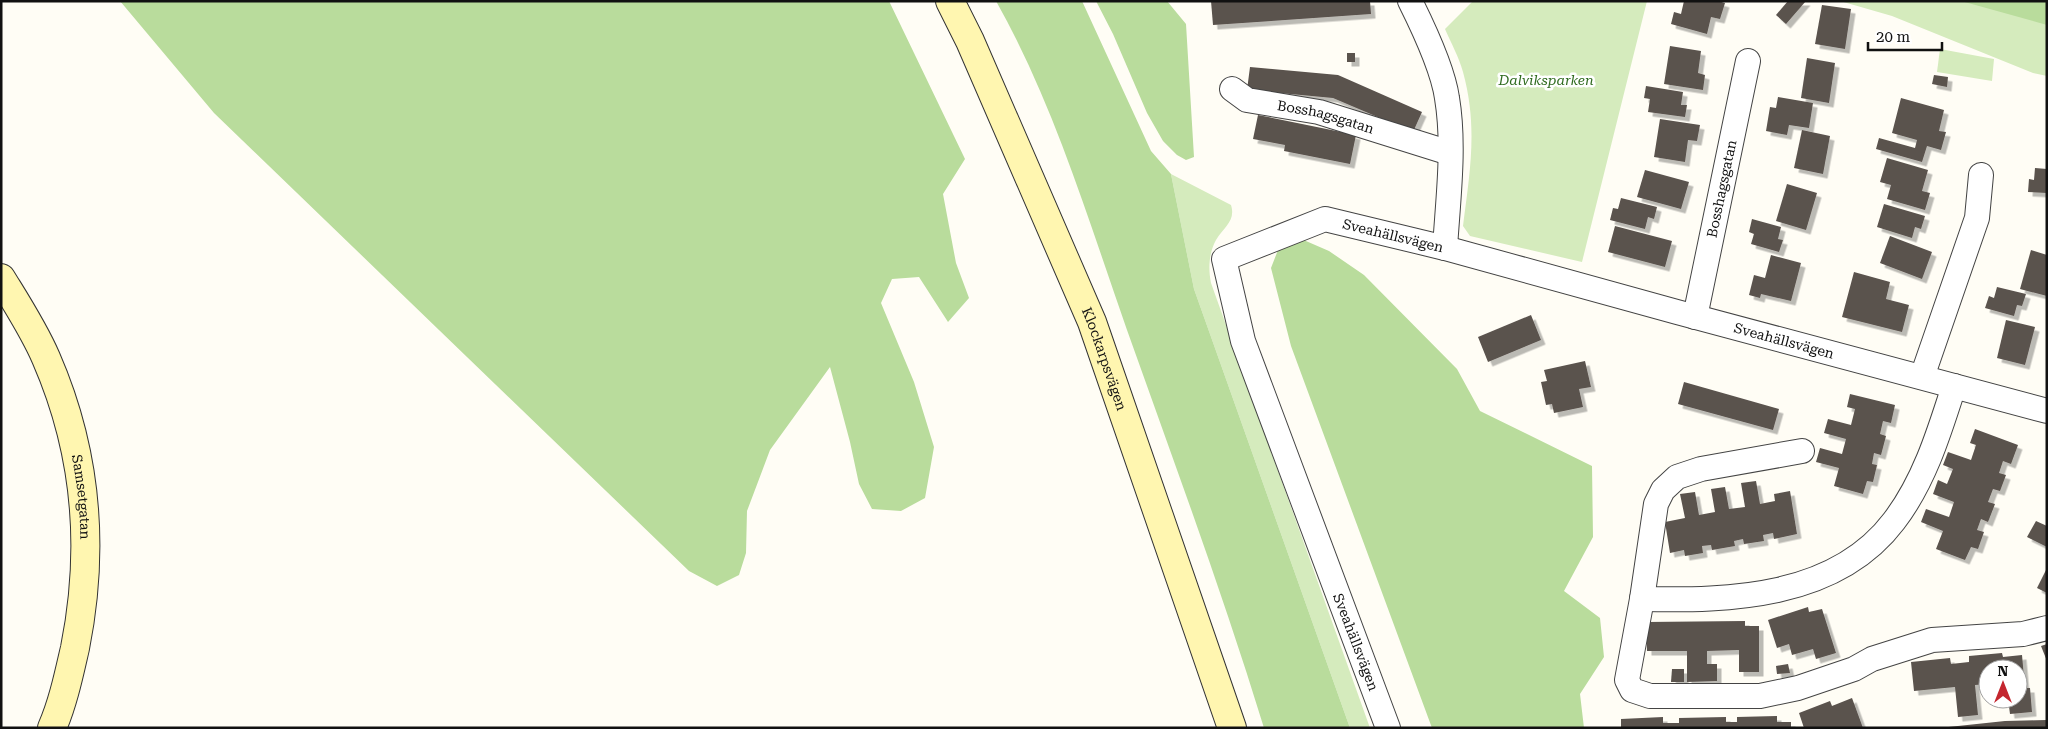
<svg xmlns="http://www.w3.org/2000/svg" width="2048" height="729" viewBox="0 0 2048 729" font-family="'Roboto Serif',serif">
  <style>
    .green { fill: #d5ebbd }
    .forest { fill: #b9dc9c }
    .building { fill: #5a524d; filter: url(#shadow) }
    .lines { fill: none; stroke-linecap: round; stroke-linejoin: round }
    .street-casing { stroke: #444; stroke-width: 26 }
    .secondary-casing { stroke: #333; stroke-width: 30 }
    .street { stroke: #fff; stroke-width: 24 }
    .secondary { stroke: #fff6b0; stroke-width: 28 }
    .labels { text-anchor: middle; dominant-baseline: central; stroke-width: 5; stroke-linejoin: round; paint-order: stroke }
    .park-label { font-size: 14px; font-style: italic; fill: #2f6b1f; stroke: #fff }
    .street-label { font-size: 14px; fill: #111; stroke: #fff }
  </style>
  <defs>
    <filter id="shadow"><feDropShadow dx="4.5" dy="4.5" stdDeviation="0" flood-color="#0004"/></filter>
  </defs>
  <rect width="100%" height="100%" fill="#fffdf5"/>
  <g class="green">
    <path d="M1473 1H1647L1582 262 1470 236 1463 226C1470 171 1478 127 1463 72 1459 57 1451 43 1445 29Z"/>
    <path d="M1840 1H2047V76L2033 73 1892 16Z"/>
    <path d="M1940 49 1994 59 1992 81 1937 72Z"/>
    <path d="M1171 174 1231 205C1236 221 1224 227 1216 240 1209 253 1208 268 1211 283L1370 728H1350L1194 289Z"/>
  </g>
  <g class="forest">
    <path d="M120 1H889L965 159 943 194 956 263 969 298 948 322 919 277 892 279 881 303 914 382 934 447 925 498 901 511 872 509 859 484 850 442 830 367 770 450 747 511 746 553 739 575 717 586 689 571 214 113Z"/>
    <path d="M996 1H1082L1151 151 1171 174 1194 289 1350 728H1264C1223 594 1174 462 1127 330 1088 219 1054 104 996 1Z"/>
    <path d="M1096 1H1167L1186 24 1194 157 1186 160 1177 155 1163 141 1147 113 1113 34Z"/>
    <path d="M1961 1H2047V25Z"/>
    <path d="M1299 238 1329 251 1364 275 1457 369 1480 411 1592 466 1593 537 1564 591 1600 618 1604 657 1580 694 1584 728H1432L1291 346 1271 268 1278 250Z"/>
  </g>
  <g class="building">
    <path d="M1211 1H1370L1371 14 1213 25Z"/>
    <path d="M1684 1H1718L1725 3 1720 19 1711 17 1707 34 1671 24 1674 12 1681 14Z"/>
    <path d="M1788 1H1806L1786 24 1776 15Z"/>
    <path d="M1822 5 1851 9 1845 49 1815 44Z"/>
    <path d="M1670 46 1701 51 1698 73 1705 75 1703 90 1664 84Z"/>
    <rect x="1347" y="53" width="8" height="9"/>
    <path d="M1807 58 1835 63 1829 103 1801 98Z"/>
    <path d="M1250 67 1338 75 1422 112 1413 132 1333 98 1247 90Z"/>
    <path d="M1934 75 1948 77 1947 87 1932 84Z"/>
    <path d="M1646 86 1683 92 1681 105H1687L1685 117 1648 112 1650 99 1644 98Z"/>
    <path d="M1778 97 1813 103 1809 128 1789 125 1787 135 1766 131 1770 107 1776 108Z"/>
    <path d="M1901 98 1944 110 1939 131 1946 132 1941 150 1927 146 1922 162 1876 149 1879 138 1915 148 1917 140 1892 133Z"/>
    <path d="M1258 115 1356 135 1350 164 1284 151 1285 145 1253 139Z"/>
    <path d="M1660 119 1700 125 1697 141 1688 140 1685 162 1654 157Z"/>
    <path d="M1802 130 1830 136 1823 174 1794 168Z"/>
    <path d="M1887 158 1928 170 1922 191 1930 193 1925 210 1887 199 1891 185 1880 182Z"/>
    <path d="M2035 168 2047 169V193L2028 192 2029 179 2034 180Z"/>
    <path d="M1645 170 1689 182 1681 209 1637 197Z"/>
    <path d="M1787 184 1817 193 1806 230 1776 221Z"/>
    <path d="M1621 198 1657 207 1654 219 1648 217 1645 229 1610 220 1613 208 1618 209Z"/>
    <path d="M1884 204 1925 216 1921 229 1915 227 1912 238 1877 227Z"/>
    <path d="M1752 219 1781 227 1778 239 1783 240 1779 252 1751 244 1754 234 1749 232Z"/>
    <path d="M1615 226 1672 241 1665 267 1608 252Z"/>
    <path d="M1890 236 1932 252 1922 279 1880 263Z"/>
    <path d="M2031 250 2047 255V296L2020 289Z"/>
    <path d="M1771 255 1801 263 1791 301 1761 294 1760 298 1749 295 1754 275 1765 278Z"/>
    <path d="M1854 272 1890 282 1886 299 1909 305 1902 332 1842 317Z"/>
    <path d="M1997 287 2026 294 2022 306 2017 305 2014 316 1985 308 1989 296 1994 298Z"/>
    <path d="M1531 315 1541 340 1488 362 1478 337Z"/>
    <path d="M2006 320 2035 327 2025 365 1997 358Z"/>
    <path d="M1585 361 1591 387 1579 389 1583 407 1554 413 1552 404 1546 405 1541 382 1547 381 1544 370Z"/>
    <path d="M1684 382 1779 409 1773 430 1678 404Z"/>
    <path d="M1850 394 1895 405 1891 423 1883 421 1880 434 1886 436 1881 455 1874 453 1872 464 1877 465 1873 482 1867 481 1863 494 1834 486 1839 468 1816 462 1820 448 1842 454 1846 439 1824 433 1828 419 1851 425 1855 409 1847 407Z"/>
    <path d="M1975 429 2018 445 2011 464 2003 461 1999 473 2006 475 2000 491 1993 489 1988 502 1995 504 1988 522 1981 519 1977 530 1984 532 1978 549 1971 547 1965 560 1936 549 1943 531 1921 522 1926 509 1949 517 1954 502 1933 494 1938 480 1947 484 1953 469 1943 465 1948 452 1971 460 1976 445 1970 443Z"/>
    <path d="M1756 481 1760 504 1775 501 1774 494 1790 491 1797 534 1774 539 1773 533 1763 535 1764 541 1744 544 1743 539 1734 541 1735 546 1712 550 1711 545 1702 546 1703 553 1685 556 1684 550 1670 553 1665 522 1685 518 1680 494 1695 492 1699 515 1715 512 1711 489 1725 487 1729 509 1745 507 1741 483Z"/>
    <path d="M2036 521 2047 526V547L2027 537Z"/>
    <path d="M2047 568V593L2037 588Z"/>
    <path d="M1808 607 1809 612 1822 609 1836 653 1816 659 1813 649 1792 655 1789 644 1777 648 1768 620Z"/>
    <path d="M1745 621V626H1759V672H1739V650L1707 651V664H1717V681L1687 682V651H1647L1646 622Z"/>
    <path d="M2047 644V661L2041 646Z"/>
    <path d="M2002 653 2003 657 2022 655 2025 688H2030L2032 712 2010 714 2008 699H2018V669H1988V684L1975 685 1978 715 1958 717 1955 687 1914 691 1911 662 1950 658 1951 664 1969 662V656Z"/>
    <path d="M1788 664 1790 673 1777 674 1776 666Z"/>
    <path d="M1672 669H1684V682H1671Z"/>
    <path d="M1852 698 1863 728H1804L1799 713 1830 701 1832 706Z"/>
    <path d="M1777 716V722H1791V728H1621V719L1663 717V723H1679V718L1726 717V722H1737V717Z"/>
    <path d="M2047 720V728H1939L2005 721Z"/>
  </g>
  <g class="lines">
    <g class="street-casing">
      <g id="street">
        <path d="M1410 1C1423 27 1443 70 1447 98 1455 146 1448 199 1445 248"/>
        <path id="s1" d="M1232 89 1247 100 1319 112 1450 153"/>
        <path id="s2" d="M1695 317 1748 61"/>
        <path d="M1922 377 1977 218 1981 175"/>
        <path d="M1802 451 1701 469 1677 477 1663 490 1656 504 1642 599 1627 680 1632 690 1650 696H1760L1798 688 1854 669 1872 659 1932 640 2023 634 2047 628"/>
        <path d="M1642 599C1730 601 1836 598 1894 521 1924 482 1939 433 1954 386"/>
        <path id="s3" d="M1388 728 1243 341 1224 259 1325 219 1445 248 1677 312 2047 411"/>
      </g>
    </g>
    <g class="secondary-casing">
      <g id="secondary">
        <path id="s4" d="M950 1 970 41 1092 322 1232 728"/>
        <path id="s5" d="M1 278C17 304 34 330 46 358 87 452 95 548 75 648 69 674 63 703 52 728"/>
      </g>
    </g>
    <use href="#street" class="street"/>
    <use href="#secondary" class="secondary"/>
  </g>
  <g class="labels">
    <g class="park-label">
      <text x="1546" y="80">Dalviksparken</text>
    </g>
    <g class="street-label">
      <text stroke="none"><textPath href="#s1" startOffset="99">Bosshagsgatan</textPath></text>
      <text stroke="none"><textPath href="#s2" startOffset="131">Bosshagsgatan</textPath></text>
      <text stroke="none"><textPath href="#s3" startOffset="676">Sveahällsvägen</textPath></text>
      <text stroke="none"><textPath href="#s3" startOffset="1081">Sveahällsvägen</textPath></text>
      <text stroke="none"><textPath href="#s4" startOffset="390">Klockarpsvägen</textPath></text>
      <text stroke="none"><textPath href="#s5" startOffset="236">Samsetgatan</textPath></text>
      <text transform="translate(1356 642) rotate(69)">Sveahällsvägen</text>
    </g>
  </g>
  <rect width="2048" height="729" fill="none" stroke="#111111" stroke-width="5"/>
  <g transform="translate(2003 684)"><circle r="24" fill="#ffffff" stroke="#a0a0a0"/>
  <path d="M0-4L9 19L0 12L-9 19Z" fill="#c4262e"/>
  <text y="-8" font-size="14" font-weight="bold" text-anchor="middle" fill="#111111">N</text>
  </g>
  <path d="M1868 42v8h74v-8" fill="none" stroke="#111111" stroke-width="2.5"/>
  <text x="1876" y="42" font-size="15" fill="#111111" stroke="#ffffff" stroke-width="4" paint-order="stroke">20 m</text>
</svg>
